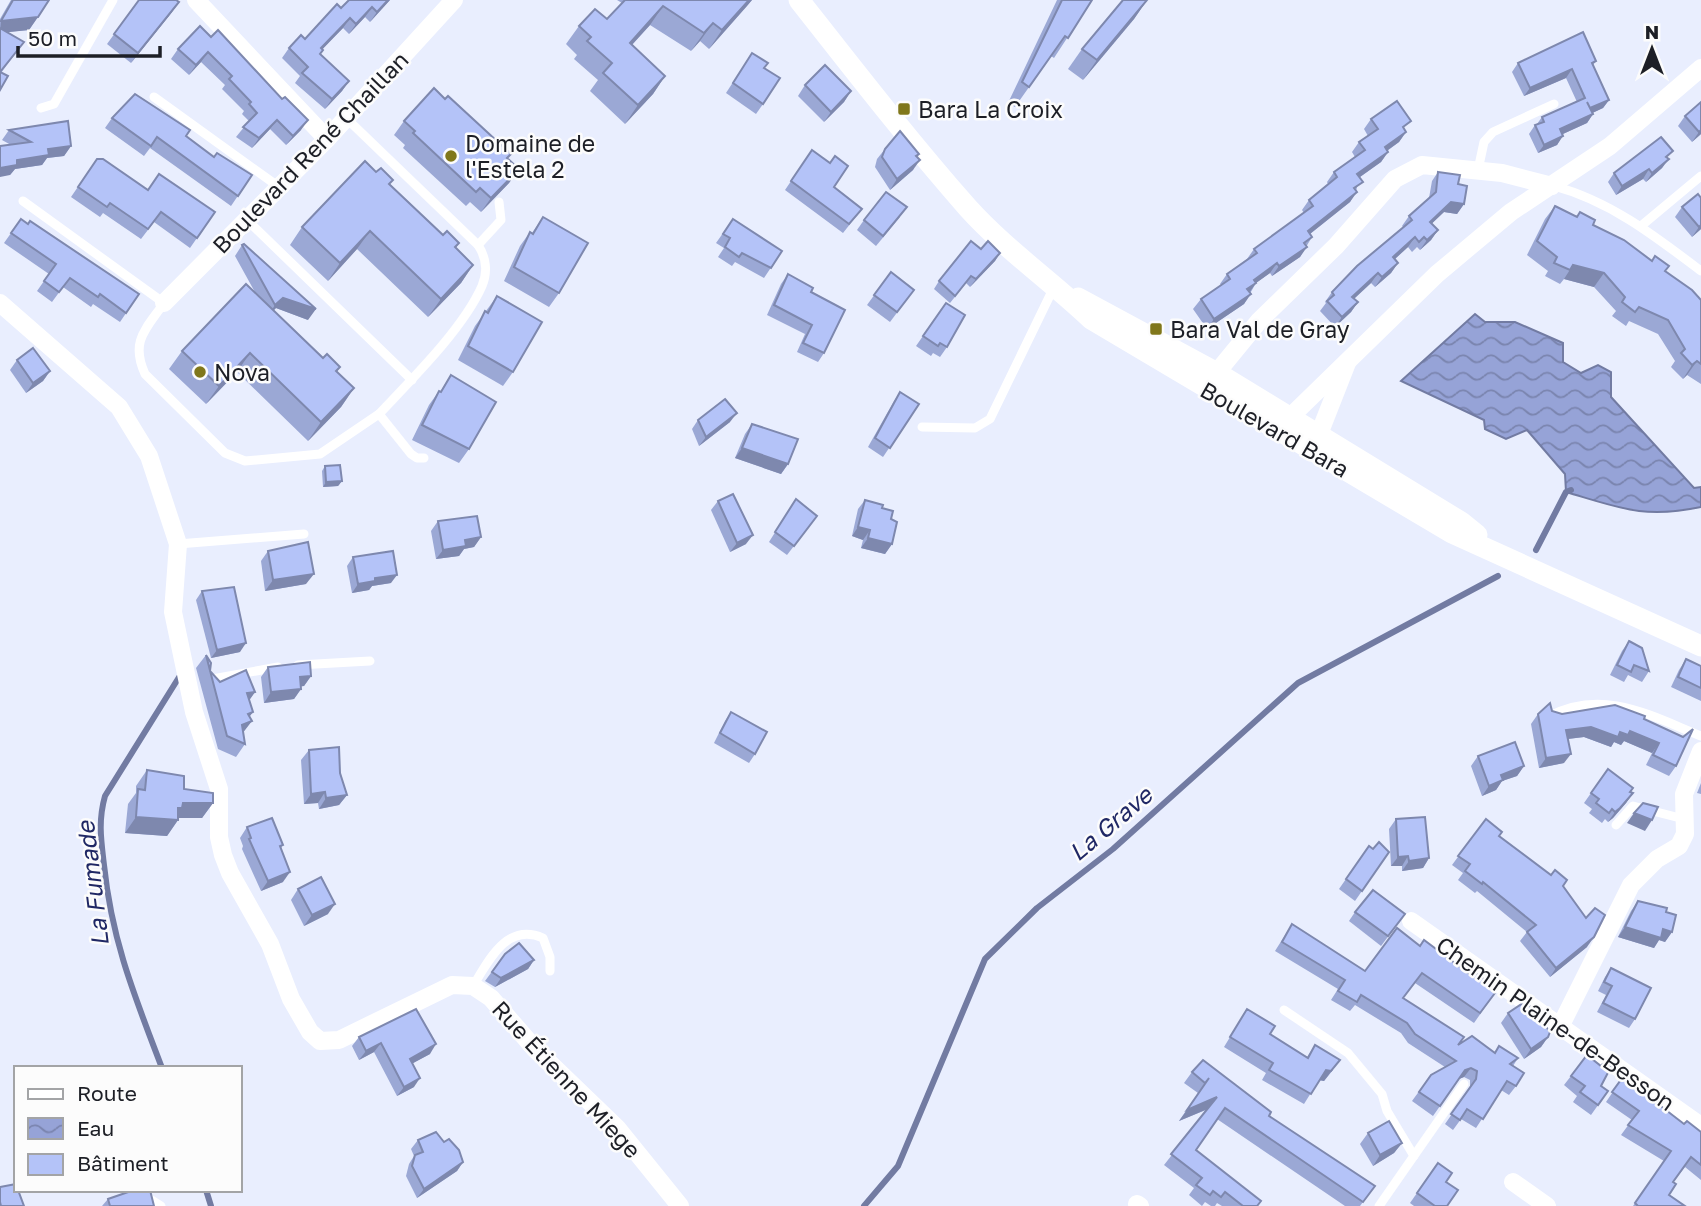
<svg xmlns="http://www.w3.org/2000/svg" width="1701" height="1206" viewBox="0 0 1701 1206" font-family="'Golos Text',sans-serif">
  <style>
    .water { fill: url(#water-waves); stroke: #727ba2; stroke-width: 2 }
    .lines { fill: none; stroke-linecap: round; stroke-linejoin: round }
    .stream { stroke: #727ba2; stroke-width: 6 }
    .service { stroke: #fff; stroke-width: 9 }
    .minor { stroke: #fff; stroke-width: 18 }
    .tertiary { stroke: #fff; stroke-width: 21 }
    .wall { fill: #9ba8d5 }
    .shaded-wall { fill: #7e88ae }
    .building { fill: #b4c3f8; stroke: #7e88ae; stroke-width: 2 }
    .poi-dot { fill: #80771b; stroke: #fcfcfc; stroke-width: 2.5 }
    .labels { text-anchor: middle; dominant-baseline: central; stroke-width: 5; stroke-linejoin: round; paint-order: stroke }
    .poi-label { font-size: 23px; fill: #1d1f26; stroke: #fcfcfc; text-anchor: start }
    .street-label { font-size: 23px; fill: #1d1f26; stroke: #fcfcfc }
    .water-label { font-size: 24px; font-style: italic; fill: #202865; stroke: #fcfcfc }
  </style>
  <defs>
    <pattern id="water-waves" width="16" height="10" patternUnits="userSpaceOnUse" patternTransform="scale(1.75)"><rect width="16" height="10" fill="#96a3d7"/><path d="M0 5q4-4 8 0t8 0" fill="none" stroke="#7a84ae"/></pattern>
  </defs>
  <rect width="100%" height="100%" fill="#e9eefe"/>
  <path class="water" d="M1475 314 1485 322H1515L1563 343V362L1581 373 1598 365 1611 372V397L1694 488 1701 487V507C1644 519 1620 508 1566 492L1565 474 1527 430 1506 439 1485 429 1484 420 1401 381Z"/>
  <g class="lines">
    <g class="stream">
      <path d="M1536 550 1566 492 1571 490"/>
      <path d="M162 1068C135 997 112 942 104 865 101 840 98 821 105 796L181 674"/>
      <path d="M206 1190 211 1206"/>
      <path d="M864 1206 898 1166 985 959 1037 908 1113 849 1298 683 1498 576"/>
    </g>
    <g class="service">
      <path d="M154 97 279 187"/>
      <path d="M41 108 54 104 113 0"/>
      <path d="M346 118 478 245C486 257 488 272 482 286 463 329 411 380 379 414L411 454 417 458H424"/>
      <path d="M1478 170 1484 142 1493 132 1554 104"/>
      <path d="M1554 186C1610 201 1655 236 1701 271"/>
      <path d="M23 201 164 303C146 329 130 341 145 374L225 453 245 461 320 454 379 414"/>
      <path d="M247 220 412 380"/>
      <path d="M1641 226 1701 176"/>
      <path d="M478 245 501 220 499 202"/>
      <path d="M922 427 975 428 990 419 1054 287"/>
      <path d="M178 544 304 534"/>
      <path d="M298 665 370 661"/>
      <path d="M207 680 278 667"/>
      <path d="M1550 716C1603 688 1651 716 1701 736"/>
      <path d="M1616 825 1633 806 1684 819"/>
      <path d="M473 986C489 960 507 922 543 938L550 957V971"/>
      <path d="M1284 1010 1348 1053 1382 1094 1387 1111 1414 1156"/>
      <path d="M142 1194 161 1206"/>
      <path d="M1379 1206 1464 1084"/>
    </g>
    <g class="minor">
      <path d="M196 0 327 139"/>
      <path d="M0 303 119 407 149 456 178 544 173 612 194 712 219 789V837L223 855 230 873 270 944 291 999 310 1032 320 1041 339 1040 452 985 473 986 491 998 535 1049 617 1128 680 1206"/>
      <path d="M164 303 327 139 454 0"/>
      <path d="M1209 382 1259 321 1336 246 1395 179 1422 165 1502 173 1552 186"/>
      <path d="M1282 425 1437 274 1511 212 1610 146 1701 68"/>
      <path d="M1314 447 1347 363"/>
      <path d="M1411 921 1701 1126"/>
      <path d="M1561 1025 1631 885 1657 859 1679 846 1685 834 1684 794 1701 751"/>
      <path d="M1513 1182 1547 1206"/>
      <path d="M1137 1204 1140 1206"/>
    </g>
    <g class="tertiary">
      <path d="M799 0C854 70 909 141 968 208 1005 249 1051 281 1091 319L1452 533 1701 646"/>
      <path d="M1078 298 1217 373 1461 522 1477 535"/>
    </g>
  </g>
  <g class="wall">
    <path d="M11 0H49L29 30 7 32 24 42 1 73 0 90V19Z"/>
    <path d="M139 0 172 12 131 63 107 44Z"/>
    <path d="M349 0H390L370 22 365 17 349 34 343 28 322 49 320 55 349 81 342 91 325 109 295 83 300 76 282 58 289 48 305 39 341 8Z"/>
    <path d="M617 0H752L709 49 700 41 691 51 650 25 632 45 665 76 653 94 625 124 590 91 598 80 574 59 577 55 566 44 579 26 607 19 622 3Z"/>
    <path d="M1057 0H1092L1054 58 1051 56 1015 107 1008 103Z"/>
    <path d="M1147 0 1134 19 1083 80 1068 69 1082 49Z"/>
    <path d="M200 26 301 130 286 145 270 129 252 148 236 137 249 121 242 114 244 111 222 89 225 85 201 62 189 75 171 59 178 49Z"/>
    <path d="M752 53 764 68 763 104 756 114 726 93Z"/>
    <path d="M1596 61 1593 65 1609 100 1603 108 1592 113 1593 114 1587 123 1563 134 1557 145 1538 153 1529 134 1535 125 1537 124 1542 117 1577 102 1566 78 1524 96 1512 72 1518 63Z"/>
    <path d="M805 85 851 91 844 102 824 122 798 96Z"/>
    <path d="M445 99 511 154 507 159 519 169 509 183 481 212 470 202 466 206 403 148 405 145 394 135 404 121Z"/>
    <path d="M1685 116 1701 134 1692 142 1678 126Z"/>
    <path d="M112 118 186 136 214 157 252 175 231 206 150 148 144 156 105 128Z"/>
    <path d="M1371 119 1405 130 1406 132 1399 142 1387 151 1388 152 1381 162 1360 177 1356 191 1350 202 1310 234 1312 237 1300 257 1272 276 1270 273 1256 283 1244 304 1207 329 1193 309 1201 299 1221 285 1220 284 1227 274 1247 259 1254 249 1304 213 1302 210 1309 200 1328 184 1327 182 1334 172 1355 157 1352 152 1359 142 1368 136 1364 129Z"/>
    <path d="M9 130 71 146 64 156 47 158 42 165 15 169 10 175 11 145 2 140Z"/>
    <path d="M885 149 919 154 913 170 890 190 875 167 877 159Z"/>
    <path d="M812 150 834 187 862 209 843 233 785 190Z"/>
    <path d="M1668 158 1662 168 1646 182 1643 179 1616 195 1608 182 1614 173Z"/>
    <path d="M97 159 148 190 215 212 190 248 154 222 141 239 103 213 100 217 71 197Z"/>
    <path d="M1438 172 1458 184 1464 204 1457 214 1444 212 1431 224 1438 230 1431 240 1420 250 1417 247 1412 252 1408 247 1395 259 1398 263 1391 273 1375 287 1371 283 1354 299 1358 302 1351 312 1335 327 1320 311 1326 303 1325 302 1332 292 1403 227 1402 226 1409 216 1429 198 1432 181Z"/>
    <path d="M390 184 443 235 459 243 456 248 473 265 461 283 428 317 357 249 328 281 290 245 302 227Z"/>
    <path d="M1555 206 1577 217 1580 212 1593 225 1665 271 1701 300V384L1687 375 1683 379 1671 367 1675 361 1658 334 1629 321 1626 326 1612 316 1616 311 1594 287 1564 279 1560 284 1545 276 1548 271 1527 255 1545 219Z"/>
    <path d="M1682 207 1701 229 1692 237 1675 217Z"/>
    <path d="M543 217 559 293 549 307 504 281 520 246 530 232 532 233Z"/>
    <path d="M900 217 876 246 857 230 864 220Z"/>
    <path d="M21 219 139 294 120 322 93 304 91 307 63 287 52 302 37 291 49 274 4 243Z"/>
    <path d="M733 219 782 251 764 278 735 262 732 266 718 257 724 248 716 243Z"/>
    <path d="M242 245 308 320 276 308 273 311 323 358 340 367 337 372 354 388 341 407 308 441 237 372 206 404 169 369 182 351 256 294 235 256Z"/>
    <path d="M981 249 1000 253 995 261 970 287 966 283 950 303 934 289 939 281Z"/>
    <path d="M891 272 914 290 890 322 867 305Z"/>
    <path d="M788 274 824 353 818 362 797 352 805 334 767 315 781 284Z"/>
    <path d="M497 296 513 372 503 386 458 360 475 326Z"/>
    <path d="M946 303 947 347 940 357 933 353 931 356 916 346Z"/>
    <path d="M17 360 50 371 43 381 26 393 10 370Z"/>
    <path d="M451 375 469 449 459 463 412 440 429 405 439 391 440 392Z"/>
    <path d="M900 392 919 404 883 457 868 447 894 401Z"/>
    <path d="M698 420 730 422 699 446 692 429Z"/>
    <path d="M752 424 788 464 781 474 735 458 745 434Z"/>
    <path d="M325 466 342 481 338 486 323 487 322 471Z"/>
    <path d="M796 499 817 516 787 555 769 542Z"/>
    <path d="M865 500 882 508 891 519 892 544 885 554 861 548 863 540 852 536 858 509Z"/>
    <path d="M718 501 746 544 730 552 711 510Z"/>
    <path d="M438 521 481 537 474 547 464 549 459 556 436 559 431 531Z"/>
    <path d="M268 551 306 584 265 591 261 561Z"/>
    <path d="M353 557 391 583 372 586 369 590 352 593 347 566Z"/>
    <path d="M202 591 240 652 211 658 196 600Z"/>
    <path d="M1629 641 1649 671 1642 682 1628 675 1624 682 1610 675 1622 651Z"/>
    <path d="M206 655 210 671 220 682 255 692 249 700 250 717 243 733 245 744 236 757 218 749 196 668Z"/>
    <path d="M1686 659 1701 666V701L1671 687 1679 670Z"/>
    <path d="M268 667 311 676 304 686H301V689L294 699 264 703 261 677Z"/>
    <path d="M1552 711 1562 714 1644 719 1676 766 1669 776 1646 765 1652 753 1624 741 1621 745 1614 742 1611 747 1584 737 1568 739 1564 763 1539 768 1531 724 1538 714Z"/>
    <path d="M731 712 755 754 749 763 714 743 725 721Z"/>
    <path d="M309 750 340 773 347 795 339 805 319 809 318 803 304 804 301 760Z"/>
    <path d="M1478 756 1524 766 1517 776 1502 781 1496 790 1482 796 1471 766Z"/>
    <path d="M1608 769 1630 792 1633 793 1626 803 1613 818 1608 822 1605 819 1602 823 1589 813 1592 809 1584 803Z"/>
    <path d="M147 770 184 789 213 803 202 818H178V820L167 836 125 833 128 804 136 793V786Z"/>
    <path d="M1701 783V794L1697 793Z"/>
    <path d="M1396 819 1429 858 1423 868 1402 871V866H1391L1389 829Z"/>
    <path d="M1486 819 1499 836 1551 875 1567 880 1563 886 1587 947 1550 977 1520 941 1527 932 1477 891 1475 893 1458 880 1463 873 1452 865Z"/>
    <path d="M247 827 283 845 281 848 283 882 261 891 242 849 243 846 240 838Z"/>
    <path d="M1369 846 1373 849 1389 852 1355 901 1339 889Z"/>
    <path d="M298 889 328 914 304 926 291 900Z"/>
    <path d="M1638 901 1666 912 1672 932 1665 942 1659 940 1654 948 1618 937 1631 911Z"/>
    <path d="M1355 912 1405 914 1381 946 1349 921Z"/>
    <path d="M1292 924 1365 971 1420 946 1495 993 1474 1023 1415 983 1403 998 1458 1045 1494 1053 1499 1046 1518 1058 1513 1066 1516 1086 1509 1095 1501 1090 1476 1128 1461 1119 1453 1130 1445 1124 1470 1088V1080L1464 1077 1459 1079 1433 1116 1412 1101 1431 1075 1445 1067 1408 1043 1401 1033 1355 1005 1350 1011 1331 1000 1338 989 1275 951Z"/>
    <path d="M505 954 534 960 528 969 495 987 485 981Z"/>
    <path d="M1611 968 1635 1019 1629 1028 1597 1012 1606 995 1598 991 1605 977Z"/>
    <path d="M1247 1009 1270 1034 1307 1057 1315 1045 1333 1070 1324 1081 1319 1080 1304 1104 1262 1080 1266 1073 1224 1047Z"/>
    <path d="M1508 1013 1548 1037 1541 1047 1524 1059 1501 1023Z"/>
    <path d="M359 1037 430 1054 413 1063 414 1087 397 1096 374 1052 359 1060 352 1046Z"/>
    <path d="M1192 1072 1269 1116 1375 1186 1360 1206H1345L1217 1119 1196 1150 1258 1206H1222L1217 1203 1215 1206H1211L1205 1202 1202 1206 1189 1195 1194 1188 1164 1165 1208 1109 1179 1121 1201 1089 1198 1093 1184 1083Z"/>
    <path d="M1571 1076 1608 1091 1591 1115 1573 1102 1577 1096 1564 1085Z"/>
    <path d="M1623 1077 1684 1124 1701 1132V1180L1685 1167 1673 1182 1669 1195 1685 1206H1633L1664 1161 1621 1135 1632 1120 1606 1102Z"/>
    <path d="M1368 1133 1402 1143 1394 1153 1373 1166 1360 1144Z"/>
    <path d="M418 1140 444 1142 463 1162 457 1171 417 1198 406 1176 409 1164 414 1156 411 1149Z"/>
    <path d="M1438 1163 1446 1182 1447 1206H1414L1410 1203Z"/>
    <path d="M108 1199 154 1206H102Z"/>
  </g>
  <g class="shaded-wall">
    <path d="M388 0H390L370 22 377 12Z"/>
    <path d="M749 0H752L747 6 709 49 722 30Z"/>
    <path d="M1147 0 1134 19 1083 80 1097 60Z"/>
    <path d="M179 2 172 12 131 63 138 53Z"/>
    <path d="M663 6 650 25 617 61 630 43Z"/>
    <path d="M372 7 365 17 349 34 356 24Z"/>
    <path d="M38 17 29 30 0 33 1 21Z"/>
    <path d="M350 18 343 28 314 58 321 48Z"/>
    <path d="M713 23 700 41 691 51 704 33Z"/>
    <path d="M208 52 201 62 189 75 196 65Z"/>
    <path d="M1572 69 1566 78 1524 96 1530 88Z"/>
    <path d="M665 76 653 94 625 124 638 105Z"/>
    <path d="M349 81 342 91 325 109 332 99Z"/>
    <path d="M851 91 844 102 824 122 831 112Z"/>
    <path d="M1609 100 1603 108 1584 117 1590 108Z"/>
    <path d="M1593 114 1587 123 1554 138 1560 129Z"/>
    <path d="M277 120 270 129 252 148 259 138Z"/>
    <path d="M308 120 301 130 286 145 293 136Z"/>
    <path d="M1701 130V134L1692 142 1699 132Z"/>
    <path d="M1406 132 1399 142 1378 157 1385 147Z"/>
    <path d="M1563 136 1557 145 1538 153 1544 145Z"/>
    <path d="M71 146 64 156 47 158 42 165 15 169 10 175 0 177V168L17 160 48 149Z"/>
    <path d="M1388 152 1381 162 1350 184 1357 174Z"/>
    <path d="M1669 159 1662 168 1646 182 1652 173Z"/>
    <path d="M920 160 913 170 890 190 897 179Z"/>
    <path d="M519 169 509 183 481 212 491 198Z"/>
    <path d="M1649 169 1643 179 1616 195 1622 186Z"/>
    <path d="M1357 192 1350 202 1301 241 1308 231Z"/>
    <path d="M1451 202 1464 204 1457 214 1444 212 1423 232 1430 222Z"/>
    <path d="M1701 225V229L1692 237 1699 227Z"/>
    <path d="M1438 230 1431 240 1420 250 1427 240Z"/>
    <path d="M370 231 357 249 328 281 340 263Z"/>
    <path d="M1415 237 1408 247 1386 267 1393 257Z"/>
    <path d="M1307 247 1300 257 1272 276 1279 266Z"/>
    <path d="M1000 253 995 261 970 287 976 279Z"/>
    <path d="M1277 263 1270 273 1256 283 1249 293 1240 299 1254 280Z"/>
    <path d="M1398 263 1391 273 1375 287 1382 277Z"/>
    <path d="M473 265 461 283 428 317 441 299Z"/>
    <path d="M1573 265 1604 273 1594 287 1564 279Z"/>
    <path d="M1378 273 1371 283 1345 307 1352 297Z"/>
    <path d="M1251 294 1244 304 1207 329 1214 319Z"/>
    <path d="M283 298 316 309 308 320 276 308 268 316 275 305Z"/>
    <path d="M1358 302 1351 312 1335 327 1342 317Z"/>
    <path d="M250 353 237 372 206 404 219 386Z"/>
    <path d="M1697 361 1687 375 1683 379 1692 365Z"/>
    <path d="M50 371 43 381 26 393 33 383Z"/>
    <path d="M354 388 341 407 308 441 321 422Z"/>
    <path d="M737 413 730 422 699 446 706 437Z"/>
    <path d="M742 448 788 464 781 474 735 458Z"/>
    <path d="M342 481 338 486 323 487 326 482Z"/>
    <path d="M858 527 870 530 863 540 852 536Z"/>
    <path d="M753 535 746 544 730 552 737 543Z"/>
    <path d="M481 537 474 547 464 549 459 556 436 559 443 550 465 540Z"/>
    <path d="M868 538 892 544 885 554 861 548Z"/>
    <path d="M314 574 306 584 265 591 273 580Z"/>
    <path d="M397 575 391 583 372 586 369 590 352 593 358 584 375 578Z"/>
    <path d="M246 643 240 652 211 658 217 650Z"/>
    <path d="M311 676 304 686 292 688 300 677Z"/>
    <path d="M301 689 294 699 264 703 271 692Z"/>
    <path d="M255 692 246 705 247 693Z"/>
    <path d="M253 712 244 724 252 721 242 734 233 738 248 714Z"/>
    <path d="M1591 727 1620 732 1630 731 1659 743 1652 753 1624 741 1621 745 1614 742 1611 747 1584 737 1559 740 1566 730Z"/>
    <path d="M1571 754 1564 763 1539 768 1546 758Z"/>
    <path d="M1524 766 1517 776 1502 781 1496 790 1482 796 1489 786 1501 775Z"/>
    <path d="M325 792 318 803 304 804 311 794Z"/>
    <path d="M1633 793 1626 803 1613 818 1608 822 1615 812Z"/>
    <path d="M347 795 339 805 319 809 326 798Z"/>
    <path d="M183 803H213L202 818H175L178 820 167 836 125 833 136 817Z"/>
    <path d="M1634 813 1652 820 1645 831 1627 823Z"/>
    <path d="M1408 856 1402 866H1391L1398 857Z"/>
    <path d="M1429 858 1423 868 1402 871 1409 861Z"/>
    <path d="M290 872 283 882 261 891 268 881Z"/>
    <path d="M335 904 328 914 304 926 312 915Z"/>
    <path d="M1625 927 1663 929 1672 932 1665 942 1659 940 1654 948 1618 937Z"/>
    <path d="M1594 937 1587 947 1550 977 1556 968Z"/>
    <path d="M534 960 528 969 495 987 501 978Z"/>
    <path d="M1548 1037 1541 1047 1524 1059 1531 1049Z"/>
    <path d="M381 1043 374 1052 359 1060 366 1051Z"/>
    <path d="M436 1044 430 1054 404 1068 410 1059Z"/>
    <path d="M1340 1060 1324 1081 1319 1080 1326 1070Z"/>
    <path d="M1471 1068 1464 1077 1459 1079 1465 1070Z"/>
    <path d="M420 1078 414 1087 397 1096 404 1087Z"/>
    <path d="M1217 1097 1210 1108 1179 1121 1187 1110Z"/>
    <path d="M1402 1143 1394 1153 1373 1166 1380 1155Z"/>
    <path d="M463 1162 457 1171 417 1198 424 1189Z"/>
  </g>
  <g class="building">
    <path d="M13 0H49L38 17 1 21Z"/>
    <path d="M139 0H176L179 2 138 53 114 34Z"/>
    <path d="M349 0H388L377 12 372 7 356 24 350 18 321 48 323 50 320 54 349 81 332 99 302 73 308 67 289 48 301 35 305 39 337 4 341 8Z"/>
    <path d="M625 0H749L722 30 713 23 704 33 663 6 630 43 665 76 638 105 603 73 612 63 587 41 591 37 579 26 595 9 607 19Z"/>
    <path d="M1062 0H1092L1068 38 1065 36 1029 87 1022 82Z"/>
    <path d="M1123 0H1147L1097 60 1082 49Z"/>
    <path d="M200 26 211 37 218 30 282 99 285 97 308 120 293 136 277 120 259 138 243 127 257 113 249 104 251 102 229 79 232 76 208 52 196 65 178 49Z"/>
    <path d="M0 28 24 42 0 72 8 76 0 90Z"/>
    <path d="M1583 32 1596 61 1592 63 1609 100 1590 108 1587 102 1593 114 1560 129 1563 136 1544 145 1535 125 1544 122 1542 117 1585 98 1572 69 1530 88 1518 63Z"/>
    <path d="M752 53 768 63 764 68 780 78 763 104 733 83Z"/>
    <path d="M825 65 851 91 831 112 805 85Z"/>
    <path d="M434 88 445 99 448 96 511 154 507 158 519 169 491 198 480 188 476 192 413 133 415 131 404 121Z"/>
    <path d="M135 94 190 130 186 136 214 157 217 153 252 175 238 196 157 137 151 146 112 118Z"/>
    <path d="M1397 101 1411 121 1403 127 1406 132 1385 147 1388 152 1357 174 1363 182 1354 188 1357 192 1308 231 1312 237 1304 243 1307 247 1279 266 1277 263 1254 280 1256 283 1247 289 1251 294 1214 319 1201 299 1230 279 1227 274 1257 253 1254 249 1313 206 1309 200 1337 177 1334 172 1365 150 1359 142 1378 129 1371 119Z"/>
    <path d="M1701 102V130L1699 132 1685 116Z"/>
    <path d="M68 121 71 146 48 149 49 155 17 160V165L0 168V146L31 142 9 130Z"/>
    <path d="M900 131 919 154 916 156 920 160 897 179 882 157 885 149Z"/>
    <path d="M1661 137 1673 151 1666 157 1669 159 1652 173 1649 169 1622 186 1614 173Z"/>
    <path d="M812 150 830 163 835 156 848 166 834 187 862 209 849 224 791 181Z"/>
    <path d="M97 159H103L148 190 159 174 215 212 197 238 161 212 148 229 110 203 107 207 78 187Z"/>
    <path d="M365 161 376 172 381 168 393 180 389 184 443 235 447 231 459 243 455 247 473 265 441 299 370 231 340 263 302 227Z"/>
    <path d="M1438 172 1460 175 1458 184 1467 186 1464 204 1451 202 1430 222 1438 230 1427 240 1424 237 1419 242 1415 237 1393 257 1398 263 1382 277 1378 273 1352 297 1358 302 1342 317 1327 301 1334 295 1332 292 1357 266 1412 220 1409 216 1436 192Z"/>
    <path d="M886 192 907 207 883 236 864 220Z"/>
    <path d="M1698 194 1701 198V225L1699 227 1682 207Z"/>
    <path d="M1555 206 1577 217 1580 212 1595 220 1593 225 1624 240 1652 261 1655 256 1669 266 1665 271 1692 290 1701 300V364L1697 361 1692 365 1681 353 1685 349 1668 320 1639 307 1635 312 1622 302 1625 297 1604 273 1573 265 1570 270 1554 263 1557 257 1537 241Z"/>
    <path d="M543 217 588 243 559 293 514 267 530 232 533 234Z"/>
    <path d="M21 219 28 224 30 221 139 294 126 313 100 294 98 297 70 278 59 292 44 281 56 264 11 233Z"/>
    <path d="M733 219 782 251 771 268 742 253 739 257 725 247 730 238 723 234Z"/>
    <path d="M971 241 981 249 988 241 1000 253 976 279 971 276 955 296 939 281Z"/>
    <path d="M244 244 316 309 283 298 275 305 242 245Z"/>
    <path d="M891 272 914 290 897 312 874 295Z"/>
    <path d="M788 274 813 288 811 292 845 310 824 353 803 343 812 325 774 305Z"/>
    <path d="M246 284 323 358 327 354 340 367 336 371 354 388 321 422 250 353 219 386 182 351Z"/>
    <path d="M497 296 542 322 513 372 468 346 485 311 488 313Z"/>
    <path d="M946 303 965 315 947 347 940 343 938 346 923 336Z"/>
    <path d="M33 348 50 371 33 383 17 360Z"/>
    <path d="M451 375 496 402 469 449 422 425 439 391 441 392Z"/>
    <path d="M900 392 919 404 890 448 875 438Z"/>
    <path d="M725 399 737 413 706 437 698 420Z"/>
    <path d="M752 424 798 439 788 464 742 448Z"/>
    <path d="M340 465 342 481 326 482 325 466Z"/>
    <path d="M733 494 753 535 737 543 718 501Z"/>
    <path d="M796 499 817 516 794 546 775 532Z"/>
    <path d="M865 500 883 505 882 508 893 511 891 519 897 522 892 544 868 538 870 530 858 527Z"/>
    <path d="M477 516 481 537 465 540 466 546 443 550 438 521Z"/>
    <path d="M308 542 314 574 273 580 268 551Z"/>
    <path d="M393 551 397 575 375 578V581L358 584 353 557Z"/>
    <path d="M234 587 246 643 217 650 202 591Z"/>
    <path d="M1629 641 1642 648 1649 671 1634 665 1631 672 1617 665Z"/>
    <path d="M206 655 211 663 210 671 220 682 246 670 255 692 247 693 253 712 248 714 252 721 242 725 245 744 227 736Z"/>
    <path d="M1686 659 1701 666V688L1678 677Z"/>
    <path d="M310 662 311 676 300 677 301 689 271 692 268 667Z"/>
    <path d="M1550 703 1552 711 1562 714 1615 705 1645 716 1644 719 1683 737 1693 729 1676 766 1653 755 1659 743 1630 731 1628 735 1620 732 1618 737 1591 727 1566 730 1571 754 1546 758 1538 714Z"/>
    <path d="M731 712 767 732 755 754 720 733Z"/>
    <path d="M1515 742 1524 766 1501 775 1503 780 1489 786 1478 756Z"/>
    <path d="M339 747 340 773 347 795 326 798 325 792 311 794 309 750Z"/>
    <path d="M1608 769 1633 788 1630 792 1633 793 1620 808 1615 812 1612 809 1609 813 1596 803 1599 799 1591 793Z"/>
    <path d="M147 770 184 776V789L213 793V803H183L182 808H178V820L136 817 138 789 145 790Z"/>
    <path d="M1643 803 1658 807 1652 820 1634 813Z"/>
    <path d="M1425 817 1429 858 1409 861 1408 856 1398 857 1396 819Z"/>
    <path d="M272 818 283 845 280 846 290 872 268 881 249 839 251 838 247 827Z"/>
    <path d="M1486 819 1502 832 1499 836 1551 875 1555 870 1567 880 1563 886 1586 918 1595 908 1605 915 1594 937 1556 968 1527 932 1536 925 1483 882 1482 884 1465 871 1470 864 1458 856Z"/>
    <path d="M1379 842 1389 852 1362 891 1346 879 1369 846 1373 849Z"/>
    <path d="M321 877 335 904 312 915 298 889Z"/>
    <path d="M1373 890 1405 914 1388 936 1355 912Z"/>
    <path d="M1638 901 1667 908 1666 912 1676 915 1672 932 1663 929 1661 938 1625 927Z"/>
    <path d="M1292 924 1365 971 1397 928 1420 946 1424 940 1472 976 1474 972 1495 987V993L1480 1013 1422 973 1403 998 1464 1037 1458 1045 1472 1036 1495 1053 1499 1046 1518 1058 1510 1064 1524 1073 1516 1086 1507 1081 1483 1119 1467 1109 1460 1120 1451 1114 1476 1079 1477 1071 1471 1068 1465 1070 1440 1106 1419 1092 1431 1075 1456 1061 1415 1034 1407 1023 1361 995 1357 1002 1338 991 1345 980 1282 942Z"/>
    <path d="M519 943 534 960 501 978 492 972 505 954Z"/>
    <path d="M1611 968 1651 988 1635 1019 1603 1003 1612 986 1604 982Z"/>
    <path d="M1526 1001 1550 1032 1548 1037 1531 1049 1508 1013Z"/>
    <path d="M416 1009 436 1044 410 1059 420 1078 404 1087 381 1043 366 1051 359 1037Z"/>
    <path d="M1247 1009 1275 1026 1270 1034 1308 1058 1315 1045 1340 1060 1331 1071 1326 1070 1311 1094 1269 1070 1273 1063 1230 1037Z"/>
    <path d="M1587 1055 1601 1066 1607 1059 1613 1063 1601 1086 1608 1091 1598 1105 1580 1092 1585 1086 1571 1076Z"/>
    <path d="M1203 1060 1271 1112 1269 1116 1375 1186 1363 1202 1225 1108 1196 1150 1261 1201 1257 1206H1243L1225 1192 1221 1197 1213 1191 1210 1195 1196 1185 1202 1178 1171 1154 1217 1097 1187 1110 1209 1078 1205 1083 1192 1072Z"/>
    <path d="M1623 1077 1684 1124 1687 1121 1701 1132V1165L1691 1157 1673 1182 1676 1184 1669 1195 1685 1206H1638L1635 1203 1671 1151 1628 1125 1639 1111 1612 1092Z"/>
    <path d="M1389 1121 1402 1143 1380 1155 1368 1133Z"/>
    <path d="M436 1132 444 1142 449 1139 459 1150 463 1162 424 1189 412 1166 415 1155 423 1152 418 1140Z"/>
    <path d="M1438 1163 1452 1173 1446 1182 1458 1190 1447 1206H1435L1417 1193Z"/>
    <path d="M16 1184V1190H18L24 1206H1L0 1202V1187Z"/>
    <path d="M134 1190H150L154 1206H110L108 1199Z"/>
  </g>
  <g class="poi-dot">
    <rect x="897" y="102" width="14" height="14" rx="3.5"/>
    <circle cx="451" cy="156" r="7"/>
    <rect x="1149" y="322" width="14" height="14" rx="3.5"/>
    <circle cx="200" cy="372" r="7"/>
  </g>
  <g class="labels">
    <g class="poi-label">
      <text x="918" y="109">Bara La Croix</text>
      <text x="465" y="143">Domaine de<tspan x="465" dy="26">l'Estela 2</tspan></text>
      <text x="1170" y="329">Bara Val de Gray</text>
      <text x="214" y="372">Nova</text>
    </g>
    <g class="street-label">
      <text transform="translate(310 152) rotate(-46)">Boulevard René Chaillan</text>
      <text transform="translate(1275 429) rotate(30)">Boulevard Bara</text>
      <text transform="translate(1556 1023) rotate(35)">Chemin Plaine-de-Besson</text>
      <text transform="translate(567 1079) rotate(47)">Rue Étienne Miege</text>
    </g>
    <g class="water-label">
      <text transform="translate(1110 823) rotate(-40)">La Grave</text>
      <text transform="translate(92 884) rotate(-97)">La Fumade</text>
    </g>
  </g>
  <rect x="14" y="1066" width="228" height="126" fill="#fcfcfc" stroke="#a3a4a6" stroke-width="2"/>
  <rect x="28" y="1089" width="35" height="10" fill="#ffffff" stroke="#a3a4a6" stroke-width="2"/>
  <text x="77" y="1101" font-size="21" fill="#1d1f26">Route</text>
  <rect x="28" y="1118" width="35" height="21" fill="url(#water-waves)" stroke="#a3a4a6" stroke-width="2"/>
  <text x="77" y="1136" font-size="21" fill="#1d1f26">Eau</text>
  <rect x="28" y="1154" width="35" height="21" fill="#b4c3f8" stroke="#a3a4a6" stroke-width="2"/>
  <text x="77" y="1171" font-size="21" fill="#1d1f26">Bâtiment</text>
  <g transform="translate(1652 49)" stroke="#fcfcfc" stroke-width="5" paint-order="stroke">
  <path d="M0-5L12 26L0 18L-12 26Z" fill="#1d1f26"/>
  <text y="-10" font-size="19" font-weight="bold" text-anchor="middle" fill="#1d1f26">N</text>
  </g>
  <path d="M18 46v10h142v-10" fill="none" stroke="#1d1f26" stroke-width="3.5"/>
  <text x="28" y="46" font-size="21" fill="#1d1f26" stroke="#fcfcfc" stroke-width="5" paint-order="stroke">50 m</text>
</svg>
